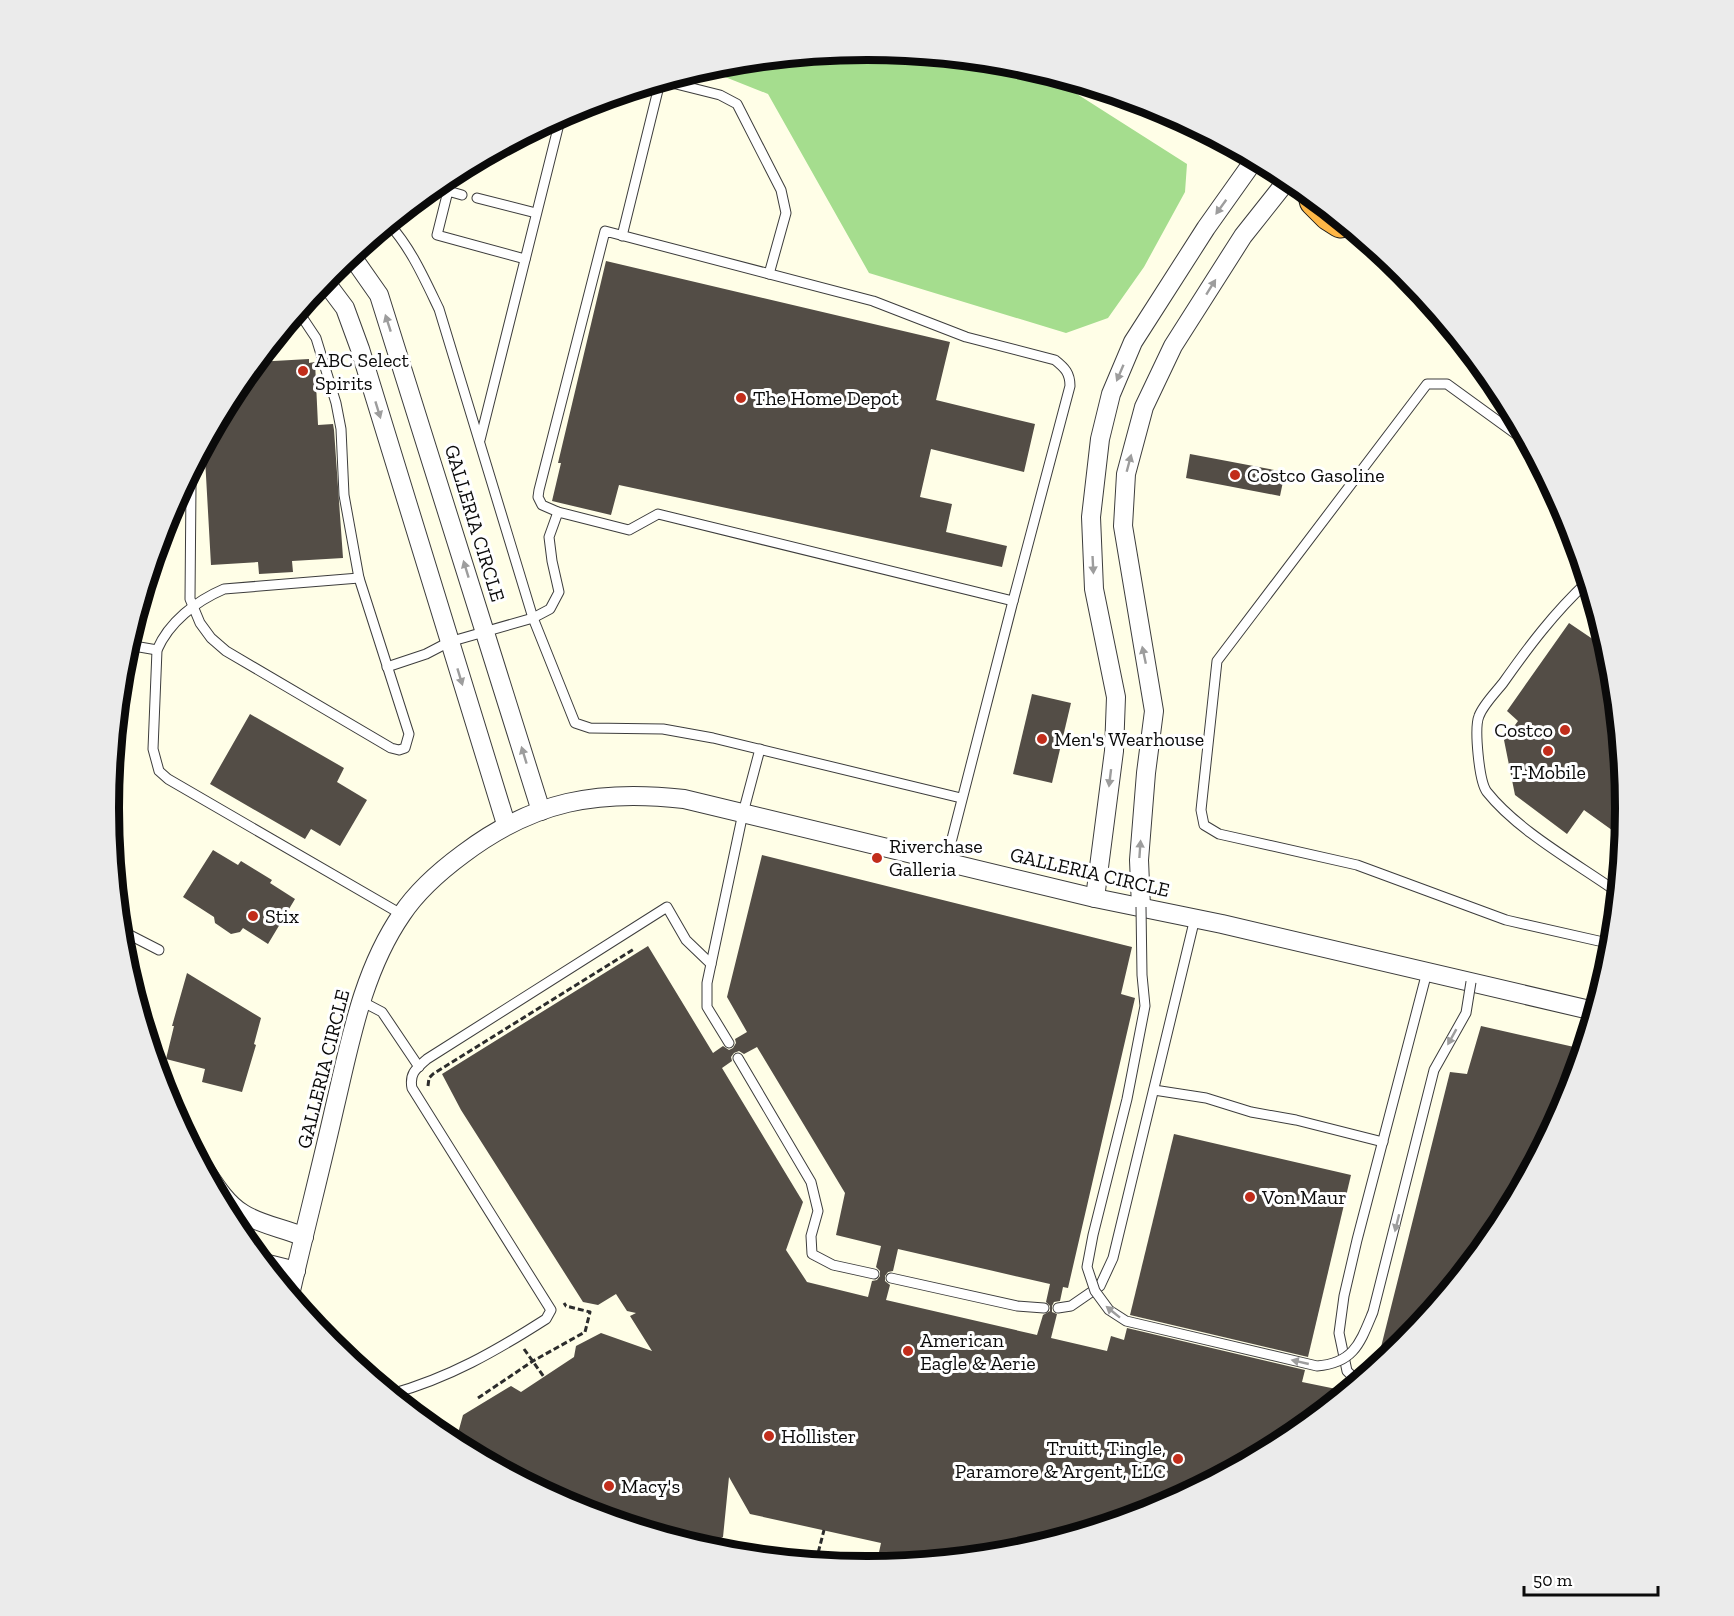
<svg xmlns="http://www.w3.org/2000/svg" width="1734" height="1616" viewBox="0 0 1734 1616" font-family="'Zilla Slab',serif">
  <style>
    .forest { fill: #a5dd8e }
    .building { fill: #534d46; fill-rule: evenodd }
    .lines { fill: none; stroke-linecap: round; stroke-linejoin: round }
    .service-casing { stroke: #3d3d3d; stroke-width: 11 }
    .minor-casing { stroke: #3d3d3d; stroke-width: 20 }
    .motorway-casing { stroke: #1b1b1b; stroke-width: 35 }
    .path { stroke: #2c2c2c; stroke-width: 3; stroke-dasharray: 6 3; stroke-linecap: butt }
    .service { stroke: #fff; stroke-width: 9 }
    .minor { stroke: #fff; stroke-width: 18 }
    .motorway { stroke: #feb747; stroke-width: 33 }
    .service-bridge-casing { stroke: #3d3d3d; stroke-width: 11; stroke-linecap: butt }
    .service-bridge { stroke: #fff; stroke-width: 9 }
    .oneway { fill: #9d9d9d }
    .poi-dot { fill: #c12d1b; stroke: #fff; stroke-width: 2 }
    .labels { text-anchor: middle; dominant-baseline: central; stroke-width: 6; stroke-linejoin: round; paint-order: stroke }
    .poi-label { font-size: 20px; fill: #0a0a0a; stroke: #fff; text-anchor: start }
    .street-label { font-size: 20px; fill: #0a0a0a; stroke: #fff }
    .rim { fill: none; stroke: #0a0a0a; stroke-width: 8 }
  </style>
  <rect width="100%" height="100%" fill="#fffee7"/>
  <path class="forest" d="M867 50 1015 64 1044 73 1187 164 1185 192 1144 267 1108 318 1066 333 869 273 768 94 705 69 719 64Z"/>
  <g class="building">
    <path d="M606 261 950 342 936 400 1035 424 1024 472 931 449 920 497 952 504 946 532 1007 546 1002 567 619 485 611 515 552 501 561 463H558Z"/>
    <path d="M309 359V363L315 362 318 425 333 424 334 430 343 558 292 561 293 572 259 574 258 562 211 565 205 458 198 459 237 386 256 362Z"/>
    <path d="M1190 454 1285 472 1280 496 1186 478Z"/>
    <path d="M1569 623 1600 644 1604 637 1611 660 1625 808 1623 838 1584 810 1567 834 1515 795 1504 740 1518 721 1507 711Z"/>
    <path d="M1032 694 1071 703 1052 783 1013 774Z"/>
    <path d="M250 714 344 768 337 782 367 800 340 846 311 829 305 839 210 784Z"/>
    <path d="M213 850 238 865 241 861 272 880 270 883 295 899 268 944 243 928 240 932 231 934 215 923 214 917 183 897Z"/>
    <path d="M762 855 1132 947 1121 994 1135 998 1068 1288 1063 1287 1060 1301 1054 1302 1052 1306V1312L1057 1314 1051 1338 1107 1351 1111 1336 1124 1340 1127 1328 1305 1370 1302 1382 1346 1391 1288 1439 1157 1509 1015 1552 876 1566 881 1543 750 1514 729 1477 723 1537 704 1547 576 1509 455 1444 463 1415 511 1386 521 1392 574 1357 576 1346 601 1333 652 1351 630 1316 636 1313 627 1311 616 1294 598 1305 583 1302 461 1110 442 1074 648 946 713 1053 723 1046 729 1050 733 1048 736 1043 735 1039 747 1032 727 997ZM757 1047 845 1193 836 1235 881 1246 876 1267 880 1271V1276L877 1280 872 1281 868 1297 807 1282 786 1250 803 1202 722 1068 732 1061 731 1057 734 1053 739 1051 744 1054ZM898 1249 1050 1284 1046 1302 1050 1306V1311L1043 1315 1037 1335 886 1300 890 1285 885 1281V1276L888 1272 893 1271Z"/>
    <path d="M187 973 261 1018 254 1044 256 1045 242 1092 202 1082 205 1069 166 1059 174 1026H172Z"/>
    <path d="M1481 1026 1583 1049 1568 1099 1497 1230 1403 1345 1376 1367 1450 1072 1467 1074Z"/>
    <path d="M1174 1134 1351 1175 1308 1357 1130 1315Z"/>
  </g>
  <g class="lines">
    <g class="service-casing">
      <g id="service">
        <path d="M664 81 720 95 737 104 781 190 786 213 769 274"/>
        <path d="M462 195 448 191 437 235 525 259"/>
        <path d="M477 198 536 213"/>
        <path d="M389 224C411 248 425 280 439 309L533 618 575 723 590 728 663 729 713 738 961 798"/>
        <path d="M622 236 660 82"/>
        <path d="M480 440 561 116"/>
        <path d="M1527 442 1447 384H1427L1217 661 1201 810 1204 825 1219 834 1357 865 1506 920 1612 944"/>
        <path d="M191 485 190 599 200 623 211 638 226 651 391 748 399 750 405 748 409 734 359 578 344 495 341 429 336 403 316 338 298 311"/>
        <path d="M558 512 542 505 538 497 539 490 605 231 873 301 966 337 1055 360C1065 368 1070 373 1070 386L1013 601"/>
        <path d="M359 578 224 589C196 601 169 622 157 650L153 749 159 771 168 779 401 914"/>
        <path d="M1587 582C1554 613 1529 646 1503 683 1495 693 1483 705 1479 716 1474 728 1479 782 1487 792 1518 831 1576 863 1617 892"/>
        <path d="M128 645 157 650"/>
        <path d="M387 667 426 654 449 642 533 618 550 609 559 592 552 561 549 537 558 512 629 530 658 514 1013 601 946 862"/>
        <path d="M120 930 159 950"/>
        <path d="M361 1001 382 1012 419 1067"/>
        <path d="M729 1043 707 1007V983L743 813 760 749"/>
        <path d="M738 1058 811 1182 818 1211 811 1236 812 1254 833 1265 874 1274"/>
        <path d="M1154 1090 1206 1098 1251 1112 1296 1120 1383 1142"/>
        <path d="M891 1278 1017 1306 1044 1308"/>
        <path d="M1058 1308 1071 1306 1100 1286 1113 1258 1195 918"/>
        <path d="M1358 1382 1347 1371 1339 1333 1344 1296 1357 1240 1427 972"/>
        <path d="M391 1394C449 1378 496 1351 546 1319L551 1310 412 1088C409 1073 417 1068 427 1059L667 907 686 940 711 964"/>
      </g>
    </g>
    <g class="minor-casing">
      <g id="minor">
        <path d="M351 255 379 295 541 811"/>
        <path d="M324 280 345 308 360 349 506 824"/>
        <path d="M1095 898 1114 751 1116 697 1094 589 1091 517 1100 439 1111 394 1133 342 1206 228 1255 159"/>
        <path d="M1141 907 1139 860 1146 773 1154 711 1123 526 1126 474 1144 407 1173 346 1243 236 1289 178"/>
        <path d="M205 1170C215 1185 226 1203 242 1213 260 1225 284 1228 304 1237"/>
        <path d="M264 1263 296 1271"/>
        <path d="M290 1295C304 1233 320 1172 334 1110 350 1043 362 972 402 914 418 890 440 871 463 854 533 801 598 789 684 799L1095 898 1222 924 1594 1011"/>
      </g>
    </g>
    <g class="motorway-casing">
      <path id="motorway" d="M1316 200 1330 214 1341 221"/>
    </g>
    <g class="path">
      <path d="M428 1086 429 1078 433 1074 634 949"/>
      <path d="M524 1349 544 1377"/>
      <path d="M478 1398 533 1361 585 1332 590 1312 566 1306 564 1303"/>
      <path d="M724 1552 741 1546 800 1560"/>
      <path d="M816 1561 824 1530"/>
    </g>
    <use href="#service" class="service"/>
    <use href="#minor" class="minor"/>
    <use href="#motorway" class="motorway"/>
    <g class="service-bridge-casing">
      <path id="service-bridge" d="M1141 907 1142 975 1145 1006 1127 1099 1093 1235 1087 1267 1095 1291 1109 1310 1126 1321 1317 1366C1354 1363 1360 1343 1373 1312L1434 1070 1466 1013 1471 982"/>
    </g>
    <use href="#service-bridge" class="service-bridge"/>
  </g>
  <defs><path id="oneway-solid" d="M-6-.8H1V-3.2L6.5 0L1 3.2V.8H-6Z" transform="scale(1.5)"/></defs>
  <g class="oneway">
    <use href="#oneway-solid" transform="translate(1221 207) rotate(126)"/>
    <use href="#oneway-solid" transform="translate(1211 287) rotate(-58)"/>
    <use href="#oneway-solid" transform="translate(388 323) rotate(-108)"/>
    <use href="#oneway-solid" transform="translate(1120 373) rotate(113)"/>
    <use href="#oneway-solid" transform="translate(378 410) rotate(73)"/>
    <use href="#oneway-solid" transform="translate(1129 463) rotate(-75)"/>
    <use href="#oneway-solid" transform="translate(1093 565) rotate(87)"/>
    <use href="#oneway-solid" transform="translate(466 569) rotate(-107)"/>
    <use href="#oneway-solid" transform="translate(1144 655) rotate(-102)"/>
    <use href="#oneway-solid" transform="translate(460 677) rotate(73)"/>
    <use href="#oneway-solid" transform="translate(524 755) rotate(-107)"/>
    <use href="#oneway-solid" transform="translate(1110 778) rotate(97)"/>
    <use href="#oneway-solid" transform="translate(1140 849) rotate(-86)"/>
    <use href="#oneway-solid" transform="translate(1452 1037) rotate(119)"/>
    <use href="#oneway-solid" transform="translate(1397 1223) rotate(104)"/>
    <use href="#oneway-solid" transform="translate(1113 1312) rotate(-141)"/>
    <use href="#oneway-solid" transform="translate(1300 1362) rotate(-167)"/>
  </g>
  <g class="poi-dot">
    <circle cx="303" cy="371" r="6"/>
    <circle cx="741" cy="398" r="6"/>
    <circle cx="1235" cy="475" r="6"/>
    <circle cx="1565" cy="730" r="6"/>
    <circle cx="1042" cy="739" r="6"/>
    <circle cx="1548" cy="751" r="6"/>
    <circle cx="877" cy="858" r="6"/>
    <circle cx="253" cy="916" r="6"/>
    <circle cx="1250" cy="1197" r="6"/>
    <circle cx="908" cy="1351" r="6"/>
    <circle cx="769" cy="1436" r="6"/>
    <circle cx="1178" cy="1459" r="6"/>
    <circle cx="609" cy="1486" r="6"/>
  </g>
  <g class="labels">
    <g class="poi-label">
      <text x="315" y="360">ABC Select<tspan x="315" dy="23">Spirits</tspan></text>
      <text x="753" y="398">The Home Depot</text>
      <text x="1247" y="475">Costco Gasoline</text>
      <text x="1553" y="730" text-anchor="end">Costco</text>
      <text x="1054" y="739">Men's Wearhouse</text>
      <text x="1548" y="772" text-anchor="middle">T-Mobile</text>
      <text x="889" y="846">Riverchase<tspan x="889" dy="23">Galleria</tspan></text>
      <text x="265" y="916">Stix</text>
      <text x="1262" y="1197">Von Maur</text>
      <text x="920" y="1340">American<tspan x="920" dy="23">Eagle &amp; Aerie</tspan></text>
      <text x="781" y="1436">Hollister</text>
      <text x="1166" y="1448" text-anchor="end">Truitt, Tingle,<tspan x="1166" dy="23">Paramore &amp; Argent, LLC</tspan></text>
      <text x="621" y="1486">Macy's</text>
    </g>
    <g class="street-label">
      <text transform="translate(475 523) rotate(73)">GALLERIA CIRCLE</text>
      <text transform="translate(1090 872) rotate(13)">GALLERIA CIRCLE</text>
      <text transform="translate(323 1069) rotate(-76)">GALLERIA CIRCLE</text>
    </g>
  </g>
  <path d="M0 0H1734V1616H0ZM119 808a748 748 0 1 1 1496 0a748 748 0 1 1-1496 0Z" fill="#ebebeb" fill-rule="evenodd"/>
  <path class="rim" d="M119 808a748 748 0 1 1 1496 0a748 748 0 1 1-1496 0Z"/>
  <path d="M1524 1586v9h134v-9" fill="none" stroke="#0a0a0a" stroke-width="3"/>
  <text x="1533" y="1586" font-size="18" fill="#0a0a0a" stroke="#ffffff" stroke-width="4.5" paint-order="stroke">50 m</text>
</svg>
